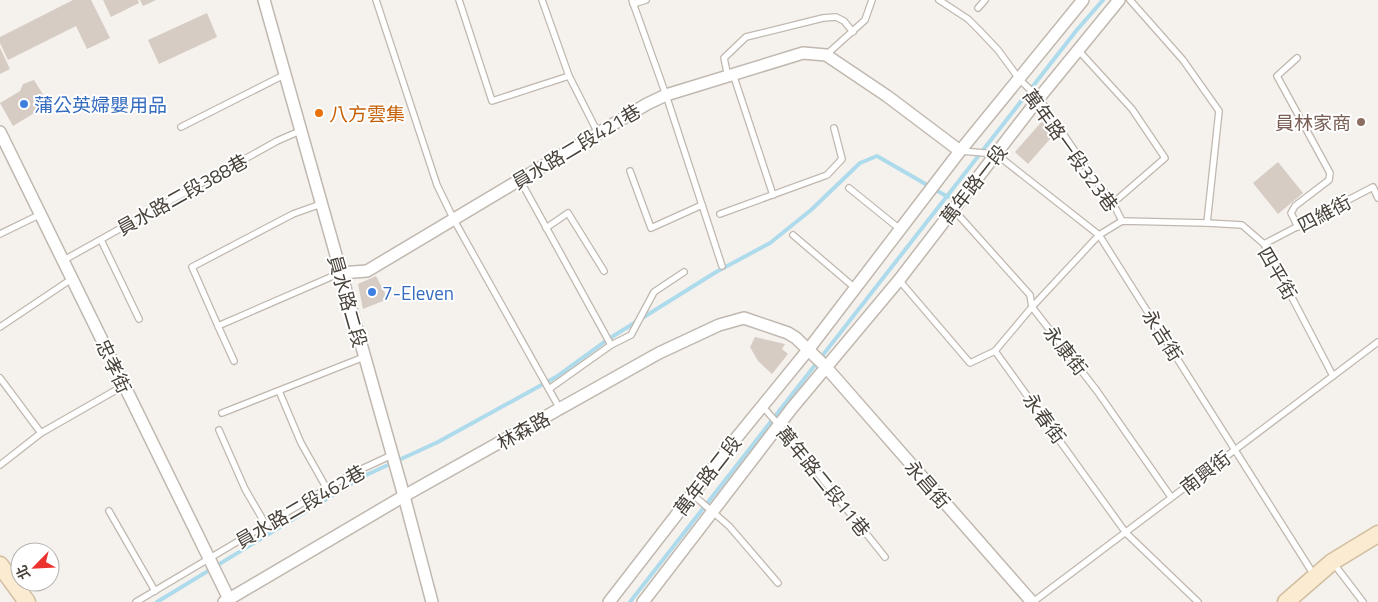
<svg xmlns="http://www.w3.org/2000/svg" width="1378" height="602" viewBox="0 0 1378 602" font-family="'Titillium Web','Noto Sans TC',sans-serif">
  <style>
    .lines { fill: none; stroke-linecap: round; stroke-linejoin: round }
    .stream { stroke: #aedbec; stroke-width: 4 }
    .building { fill: #d6ccc3 }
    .lane-casing { stroke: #c0b8af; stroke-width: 8 }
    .street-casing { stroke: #c0b8af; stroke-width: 14 }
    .secondary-casing { stroke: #d1bea0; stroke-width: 19 }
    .lane { stroke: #fff; stroke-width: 5.5 }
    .street { stroke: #fff; stroke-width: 11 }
    .secondary { stroke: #fbebd1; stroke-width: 16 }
    .shop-dot { fill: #3f7fe0; stroke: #fff; stroke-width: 2 }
    .food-dot { fill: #e8710a; stroke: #fff; stroke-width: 2 }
    .education-dot { fill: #8d6e63; stroke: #fff; stroke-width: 2 }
    .labels { text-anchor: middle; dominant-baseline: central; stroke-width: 4; stroke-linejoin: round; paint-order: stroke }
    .shop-label { font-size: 19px; fill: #366cbe; stroke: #fff; text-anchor: start }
    .food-label { font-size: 19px; fill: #c56008; stroke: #fff; text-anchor: start }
    .education-label { font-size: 19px; fill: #785e54; stroke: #fff; text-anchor: end }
    .street-label { font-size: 19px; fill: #49423a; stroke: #fff }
  </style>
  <rect width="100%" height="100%" fill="#f5f1ed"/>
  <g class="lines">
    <g class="stream">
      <path d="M157 602 364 476 438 442 556 377 607 340 716 272 770 243 811 210 860 163 877 156 948 197"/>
      <path d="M630 602 1076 31 1103 0"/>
    </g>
  </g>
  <g class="building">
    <path d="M73 0H91L110 38 87 49 76 26 8 60 0 43V37Z"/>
    <path d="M103 0H138L139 3 111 17Z"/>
    <path d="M140 0H156L143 6Z"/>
    <path d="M207 13 217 37 159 64 148 40Z"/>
    <path d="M0 48 10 69 0 74Z"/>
    <path d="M34 80 49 104 13 126 0 103 20 91 23 84Z"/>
    <path d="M1045 118 1058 130 1028 164 1015 152Z"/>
    <path d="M1278 162 1303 193 1278 214 1253 183Z"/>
    <path d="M376 276 388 299 363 309 358 284Z"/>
    <path d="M755 337 785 344 782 349 788 354 772 374 758 361 750 347Z"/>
  </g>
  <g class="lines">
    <g class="lane-casing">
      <g id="lane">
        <path d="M376 0 437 185 454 220 560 409"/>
        <path d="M459 0 492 101 569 76"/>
        <path d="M542 0 569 76 598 133"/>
        <path d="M632 0 666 95 722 266"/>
        <path d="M939 0 968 19 980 31 998 50 1020 80 1039 98 1087 169 1113 203 1122 221"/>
        <path d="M1130 0 1183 60 1219 111 1207 223"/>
        <path d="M633 4 646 0"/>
        <path d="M978 8 985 0"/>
        <path d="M1079 51 1132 109 1165 158 1113 203"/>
        <path d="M826 55 865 20 872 0"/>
        <path d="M1297 58 1277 76 1330 173 1329 180 1295 206 1291 213 1298 227"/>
        <path d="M181 127 284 75"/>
        <path d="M961 151 996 154 1099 235 1314 575"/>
        <path d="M630 171 651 228 702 205"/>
        <path d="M520 180 611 345"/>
        <path d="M849 188 901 230"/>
        <path d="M773 195 733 74 727 72 724 58 746 37 823 18 836 17 844 21 853 32"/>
        <path d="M953 209 1030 295 1032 307 1097 391 1171 497"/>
        <path d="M720 214 827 175 842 159 834 128"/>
        <path d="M546 228 568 213 604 271"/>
        <path d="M0 234 41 214"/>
        <path d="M793 235 855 288"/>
        <path d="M101 240 139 319"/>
        <path d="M1264 244 1373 187 1378 198"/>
        <path d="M64 260 277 141 300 131"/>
        <path d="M899 280 970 363 995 351 1032 307 1099 235 1122 221 1207 223 1242 225 1264 244 1333 376"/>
        <path d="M218 326 192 267 293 214 321 204"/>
        <path d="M0 327 73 278"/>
        <path d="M995 351 1126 533 1198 602"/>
        <path d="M234 361 218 326 340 273"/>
        <path d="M0 378 41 433"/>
        <path d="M549 389 611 345 631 335 654 292 684 272"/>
        <path d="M279 391 301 443 327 489"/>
        <path d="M762 406 779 425 885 557"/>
        <path d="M222 413 364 357"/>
        <path d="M219 430 245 489 266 525"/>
        <path d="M0 465 41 433 123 386"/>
        <path d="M692 494 729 526 778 583"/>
        <path d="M109 511 155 591"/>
        <path d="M1334 564 1363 602"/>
        <path d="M136 602 353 473 392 455"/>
        <path d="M1033 602 1378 342"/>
      </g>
    </g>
    <g class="street-casing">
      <g id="street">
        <path d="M264 0 404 496 432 602"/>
        <path d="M0 132 229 599"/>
        <path d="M340 273 367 271 647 104 666 95 803 53 826 55 887 96 960 151"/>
        <path d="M224 602 404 496 659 353 719 325 744 318 788 333 796 338 825 366 1032 602"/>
        <path d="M609 602 729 447 808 350 960 151 1083 0"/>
        <path d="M643 602 792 408 899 280 1039 98 1119 0"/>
      </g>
    </g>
    <g class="secondary-casing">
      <g id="secondary">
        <path d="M0 565 27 602"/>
        <path d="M1286 602 1332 562 1378 534"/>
      </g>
    </g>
    <use href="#lane" class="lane"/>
    <use href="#street" class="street"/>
    <use href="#secondary" class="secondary"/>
  </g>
  <g class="shop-dot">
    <circle cx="24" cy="104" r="5"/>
    <circle cx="372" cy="292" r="5"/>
  </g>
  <circle class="food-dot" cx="319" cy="113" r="5"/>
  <circle class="education-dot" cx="1361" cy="122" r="5"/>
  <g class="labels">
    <g class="shop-label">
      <text x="34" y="104">蒲公英婦嬰用品</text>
      <text x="382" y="292">7-Eleven</text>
    </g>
    <g class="food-label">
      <text x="329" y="113">八方雲集</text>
    </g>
    <g class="education-label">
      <text x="1351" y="122">員林家商</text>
    </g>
    <g class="street-label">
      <text transform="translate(576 146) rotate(-31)">員水路二段421巷</text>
      <text transform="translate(1071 150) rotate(54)">萬年路一段323巷</text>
      <text transform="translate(973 184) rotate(-52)">萬年路一段</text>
      <text transform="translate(182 194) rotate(-29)">員水路二段388巷</text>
      <text transform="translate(1324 213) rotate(-28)">四維街</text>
      <text transform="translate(1278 273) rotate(60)">四平街</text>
      <text transform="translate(348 301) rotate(74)">員水路二段</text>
      <text transform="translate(1163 335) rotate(58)">永吉街</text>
      <text transform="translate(1066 350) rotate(52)">永康街</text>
      <text transform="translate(114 366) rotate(65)">忠孝街</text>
      <text transform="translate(1045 418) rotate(54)">永春街</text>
      <text transform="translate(523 430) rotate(-29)">林森路</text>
      <text transform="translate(1205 472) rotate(-37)">南興街</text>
      <text transform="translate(707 475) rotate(-52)">萬年路二段</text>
      <text transform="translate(824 481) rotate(51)">萬年路二段11巷</text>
      <text transform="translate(928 484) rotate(49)">永昌街</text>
      <text transform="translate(300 506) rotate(-30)">員水路二段462巷</text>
    </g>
  </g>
  <g transform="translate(35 567) rotate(246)"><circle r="24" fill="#ffffff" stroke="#b6b3b0"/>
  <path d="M0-4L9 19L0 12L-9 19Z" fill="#eb322e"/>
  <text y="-8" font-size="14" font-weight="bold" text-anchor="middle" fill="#49423a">北</text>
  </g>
</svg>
